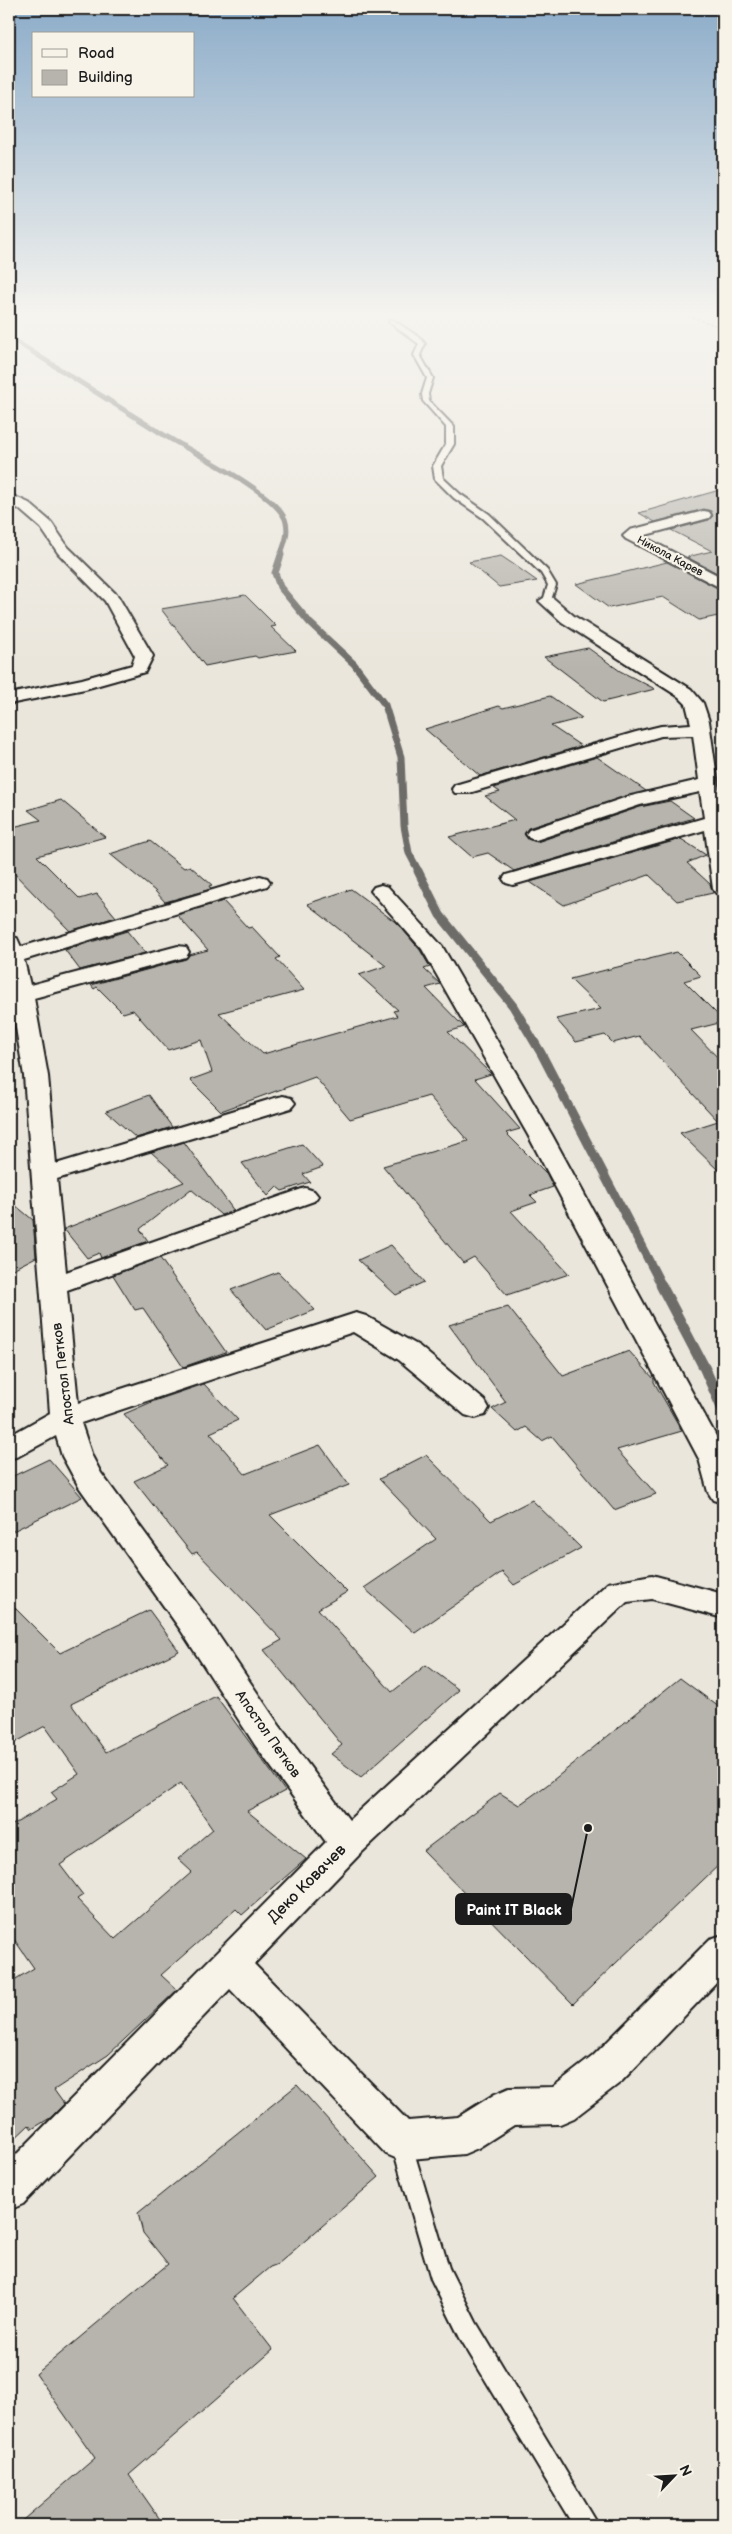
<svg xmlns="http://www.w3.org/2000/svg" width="732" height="2534" viewBox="0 0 732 2534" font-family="'Balsamiq Sans',sans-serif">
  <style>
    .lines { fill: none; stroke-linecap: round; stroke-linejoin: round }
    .stream-far3 { stroke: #6d6c68; stroke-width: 5 }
    .stream-far2 { stroke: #6d6c68; stroke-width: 7 }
    .stream-far1 { stroke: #6d6c68; stroke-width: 9 }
    .stream { stroke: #6d6c68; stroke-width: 11 }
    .building { fill: #b6b4ac; stroke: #1c1c1c; fill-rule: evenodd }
    .service-casing { stroke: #1c1c1c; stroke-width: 4 }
    .minor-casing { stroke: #1c1c1c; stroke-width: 4 }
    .path { stroke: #1c1c1c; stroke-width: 2; stroke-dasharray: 2.5 2; stroke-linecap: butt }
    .service { fill: #f7f3e8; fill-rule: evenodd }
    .minor { fill: #f7f3e8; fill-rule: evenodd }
    .labels { text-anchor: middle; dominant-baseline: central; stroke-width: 4.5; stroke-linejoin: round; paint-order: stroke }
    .far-street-label { font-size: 11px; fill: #1c1c1c; stroke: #f7f3e8 }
    .street-label { font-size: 14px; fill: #1c1c1c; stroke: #f7f3e8 }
    .near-street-label { font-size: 16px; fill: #1c1c1c; stroke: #f7f3e8 }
    .leader { fill: none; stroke: #1c1c1c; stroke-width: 2 }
    .callout-dot { fill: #1c1c1c; stroke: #f7f3e8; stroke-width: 2 }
    .callout { fill: #1c1c1c; stroke: #1c1c1c; stroke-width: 2 }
    .callout-label { font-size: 15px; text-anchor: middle; font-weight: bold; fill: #fff }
  </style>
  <rect width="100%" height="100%" fill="#eae6dc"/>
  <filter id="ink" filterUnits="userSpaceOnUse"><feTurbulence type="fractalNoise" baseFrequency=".02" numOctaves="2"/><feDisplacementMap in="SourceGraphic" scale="10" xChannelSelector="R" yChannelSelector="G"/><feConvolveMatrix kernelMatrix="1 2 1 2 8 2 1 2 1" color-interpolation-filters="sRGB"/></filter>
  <g filter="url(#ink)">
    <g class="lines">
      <path class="stream-far3" d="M9 337C61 370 112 403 164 435 193 453 272 490 285 519 290 532 284 545 280 556"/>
      <path class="stream-far2" d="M281 555 275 573 280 587 310 623 354 664 385 705 401 757 404 826 409 853 419 872"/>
      <path class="stream-far1" d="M418 871 440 915 513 1006 541 1053 662 1286"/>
      <path class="stream" d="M661 1285 704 1367 723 1410"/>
    </g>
    <g class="building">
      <path d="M723 489V576L687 557 712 551 671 530 709 520 713 516 711 511 704 509 655 522 639 513Z"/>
      <path d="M501 556 513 564 537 581 499 587 469 562Z"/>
      <path d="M667 562 723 591V615L699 620 663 597 609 608 576 584Z"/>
      <path d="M245 595 276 626 271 627 296 651 258 658 255 656 205 666 161 609Z"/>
      <path d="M588 648 620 671 655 689 603 702 544 657Z"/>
      <path d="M550 696 582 718 551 726 581 746 480 776 425 729 499 706 503 708Z"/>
      <path d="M597 757 646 791 528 828 524 834 528 839 537 842 640 807 670 801 694 818 514 871 488 853 472 857 449 837 515 820 485 796 500 792 494 788Z"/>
      <path d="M61 800 105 837 37 856 80 899 97 894 116 917 70 931 9 868V828L41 820 28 810Z"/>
      <path d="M681 839 706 855 687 863 710 884 713 893 677 901 649 875 564 905 530 882Z"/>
      <path d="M150 841 184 868 190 866 212 885 209 886 211 889 165 902 155 891 110 854Z"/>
      <path d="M351 889 398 924 420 950 430 967 424 969 440 984 426 988 464 1027 448 1032 491 1074 475 1079 520 1129 506 1133 547 1174 553 1187 530 1195 537 1202 511 1211 569 1274 507 1295 474 1257 463 1263 383 1166 468 1141 429 1096 350 1119 315 1077 221 1111 190 1080 212 1072 201 1040 168 1050 133 1010 123 1013 97 987 94 989 91 985 186 959 189 955 208 950 177 915 223 901 248 928 252 927 280 957 276 959 304 990 219 1013 263 1054 397 1016 393 1011 398 1010 359 975 386 966 307 904Z"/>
      <path d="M127 931 145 953 80 970 65 950Z"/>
      <path d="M677 952 701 976 684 981 723 1020V1022L691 1030 723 1063V1175L680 1133 718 1121 639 1036 613 1043 605 1035 576 1042 556 1019 601 1009 570 979Z"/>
      <path d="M149 1095 172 1127 136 1138 106 1111Z"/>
      <path d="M184 1142 234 1211 221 1215 191 1189 140 1229 148 1241 101 1258 99 1253 87 1258 64 1229 184 1182 151 1152Z"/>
      <path d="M302 1144 323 1167 303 1174 310 1182 282 1191 277 1187 268 1196 242 1163Z"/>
      <path d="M9 1200 33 1220 36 1257 9 1271Z"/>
      <path d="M391 1245 424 1282 396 1295 358 1260Z"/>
      <path d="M160 1258 226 1352 183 1367 143 1308 135 1310 113 1275Z"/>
      <path d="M278 1272 315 1310 266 1330 231 1290Z"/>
      <path d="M508 1307 563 1376 629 1351 654 1379V1382L682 1431 617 1450 656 1494 614 1510 552 1436 542 1441 526 1427 517 1432 492 1409 506 1402 449 1325Z"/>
      <path d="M204 1384 238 1420 210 1433 245 1474 320 1445 349 1485 270 1515 347 1592 318 1609 392 1692 426 1665 459 1690 361 1777 331 1754 342 1745 264 1650 282 1640 197 1552 192 1554 134 1481 168 1465 124 1414 154 1401Z"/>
      <path d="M426 1455 491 1521 532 1500 581 1548 514 1585 502 1572 415 1633 364 1588 436 1539 379 1479Z"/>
      <path d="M49 1459 82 1497 9 1533V1478Z"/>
      <path d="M9 1602 60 1653 149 1610 179 1651 71 1704 106 1752 216 1696 285 1791 247 1811 306 1859 242 1915 236 1909 161 1975 177 1990 108 2055 54 2090 64 2104 50 2118 32 2129 29 2125 9 2144V1983L34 1968 9 1932V1827L57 1799 51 1792 79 1774 45 1726 9 1746ZM181 1783 213 1829 178 1859 192 1872 115 1939 77 1899 83 1895 60 1865Z"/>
      <path d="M680 1678 723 1710V1861L573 2004 423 1851 500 1793 519 1805 547 1785Z"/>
      <path d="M297 2085 379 2177 278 2264 270 2267 233 2298 273 2350 129 2475 164 2525H17L95 2458 36 2374 168 2264 143 2233 138 2213Z"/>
    </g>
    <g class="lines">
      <g class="service-casing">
        <g id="service">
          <path d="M389 320H393L420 338 425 344 420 355 433 378 428 394 429 401 454 427V444L441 466 443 478 460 494 489 514 547 570 556 585 550 603 543 601 548 585 541 573 483 518 454 498 435 479 433 466 446 444V427L423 401 422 394 427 378 414 355 419 344 389 322Z"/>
          <path d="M401 2132 408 2135 411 2142 449 2268 476 2322 598 2525H573L460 2338 431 2279 391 2142 394 2135Z"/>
        </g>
      </g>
      <g class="minor-casing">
        <g id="minor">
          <path d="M9 494 29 503 51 522 68 547 118 596 153 656 145 672 85 689 9 704V694L82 679 132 665 135 656 105 601 58 553 41 528 19 509 9 504Z"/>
          <path d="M704 511 709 512 711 515 709 518 642 536 723 578V589L626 539 623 536 630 530Z"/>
          <path d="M547 596 553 598 574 616 691 689 703 703 709 721 723 820V895L716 893 713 889 705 830 513 885 506 883 503 879 506 875 704 818 700 792 640 805 536 840 529 838 526 834 529 830 627 797 699 780 693 735 661 736 469 793H455L452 789 455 785 636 732 661 726 691 724 686 704 679 697 562 622 539 601Z"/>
          <path d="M260 876 267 878 270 882 267 886 24 960 30 985 178 946 186 947 189 952 186 957 34 998 48 1076 56 1164 275 1098 283 1096 291 1098 295 1103 291 1108 57 1179 66 1272 296 1191 305 1188 314 1191 318 1196 314 1201 67 1290 78 1403 356 1313 366 1316 419 1346 485 1401 489 1408 485 1415 475 1418 465 1415 399 1360 353 1332 81 1423 92 1456 101 1473 202 1611 279 1725 349 1820 608 1583 652 1575 723 1594V1618L652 1599 627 1602 359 1855 254 1964 408 2121 458 2117 495 2094 509 2088 553 2087 593 2056 710 1939 723 1935V1976L621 2082 574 2118 560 2124 514 2125 478 2148 464 2154 400 2160 386 2154 230 1989 23 2204 9 2210V2162L326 1842 255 1745 180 1629 79 1487 62 1456 56 1436 19 1456 9 1459V1436L50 1413 24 1076 9 986V937L17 938 21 947Z"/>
          <path d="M381 885 388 887 442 946 552 1135 723 1449V1503L713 1500 708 1492 699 1459 528 1135 422 949 371 891 374 887Z"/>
        </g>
      </g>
      <path class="path" d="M684 314 723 328"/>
      <use href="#service" class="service"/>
      <use href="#minor" class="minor"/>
    </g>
  </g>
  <linearGradient id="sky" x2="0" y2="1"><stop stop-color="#8cacc9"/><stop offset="0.47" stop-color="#f6f4ef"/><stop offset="1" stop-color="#f6f4ef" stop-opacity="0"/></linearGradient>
  <rect width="732" height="669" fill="url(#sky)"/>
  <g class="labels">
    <g class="far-street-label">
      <text transform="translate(670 556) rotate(28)">Никола Карев</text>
    </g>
    <g class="street-label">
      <text transform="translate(63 1374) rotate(-97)">Апостол Петков</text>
      <text transform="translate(268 1734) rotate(55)">Апостол Петков</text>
    </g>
    <g class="near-street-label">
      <text transform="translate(307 1884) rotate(-45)">Деко Ковачев</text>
    </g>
  </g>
  <path class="leader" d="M588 1828L571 1909"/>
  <circle class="callout-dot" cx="588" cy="1828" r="5"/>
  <rect class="callout" x="456" y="1894" width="115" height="30" rx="5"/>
  <g class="callout-label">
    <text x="514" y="1915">Paint IT Black</text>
  </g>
  <rect width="732" height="2534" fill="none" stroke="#f7f3e8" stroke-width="30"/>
  <rect x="15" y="15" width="702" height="2504" fill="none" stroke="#1c1c1c" stroke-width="2" filter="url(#ink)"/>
  <rect x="32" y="32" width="162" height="65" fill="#f7f3e8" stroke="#9f9d96"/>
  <rect x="42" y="49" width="25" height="8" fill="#f7f3e8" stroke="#9f9d96"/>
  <text x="78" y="58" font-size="15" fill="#1c1c1c">Road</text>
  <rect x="42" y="70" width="25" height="15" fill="#b6b4ac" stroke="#9f9d96"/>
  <text x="78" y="82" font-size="15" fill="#1c1c1c">Building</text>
  <g transform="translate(674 2476) rotate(65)" stroke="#f7f3e8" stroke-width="4" paint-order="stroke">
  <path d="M0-4L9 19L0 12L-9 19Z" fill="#1c1c1c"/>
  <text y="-8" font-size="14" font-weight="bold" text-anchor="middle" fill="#1c1c1c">N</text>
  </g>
</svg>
